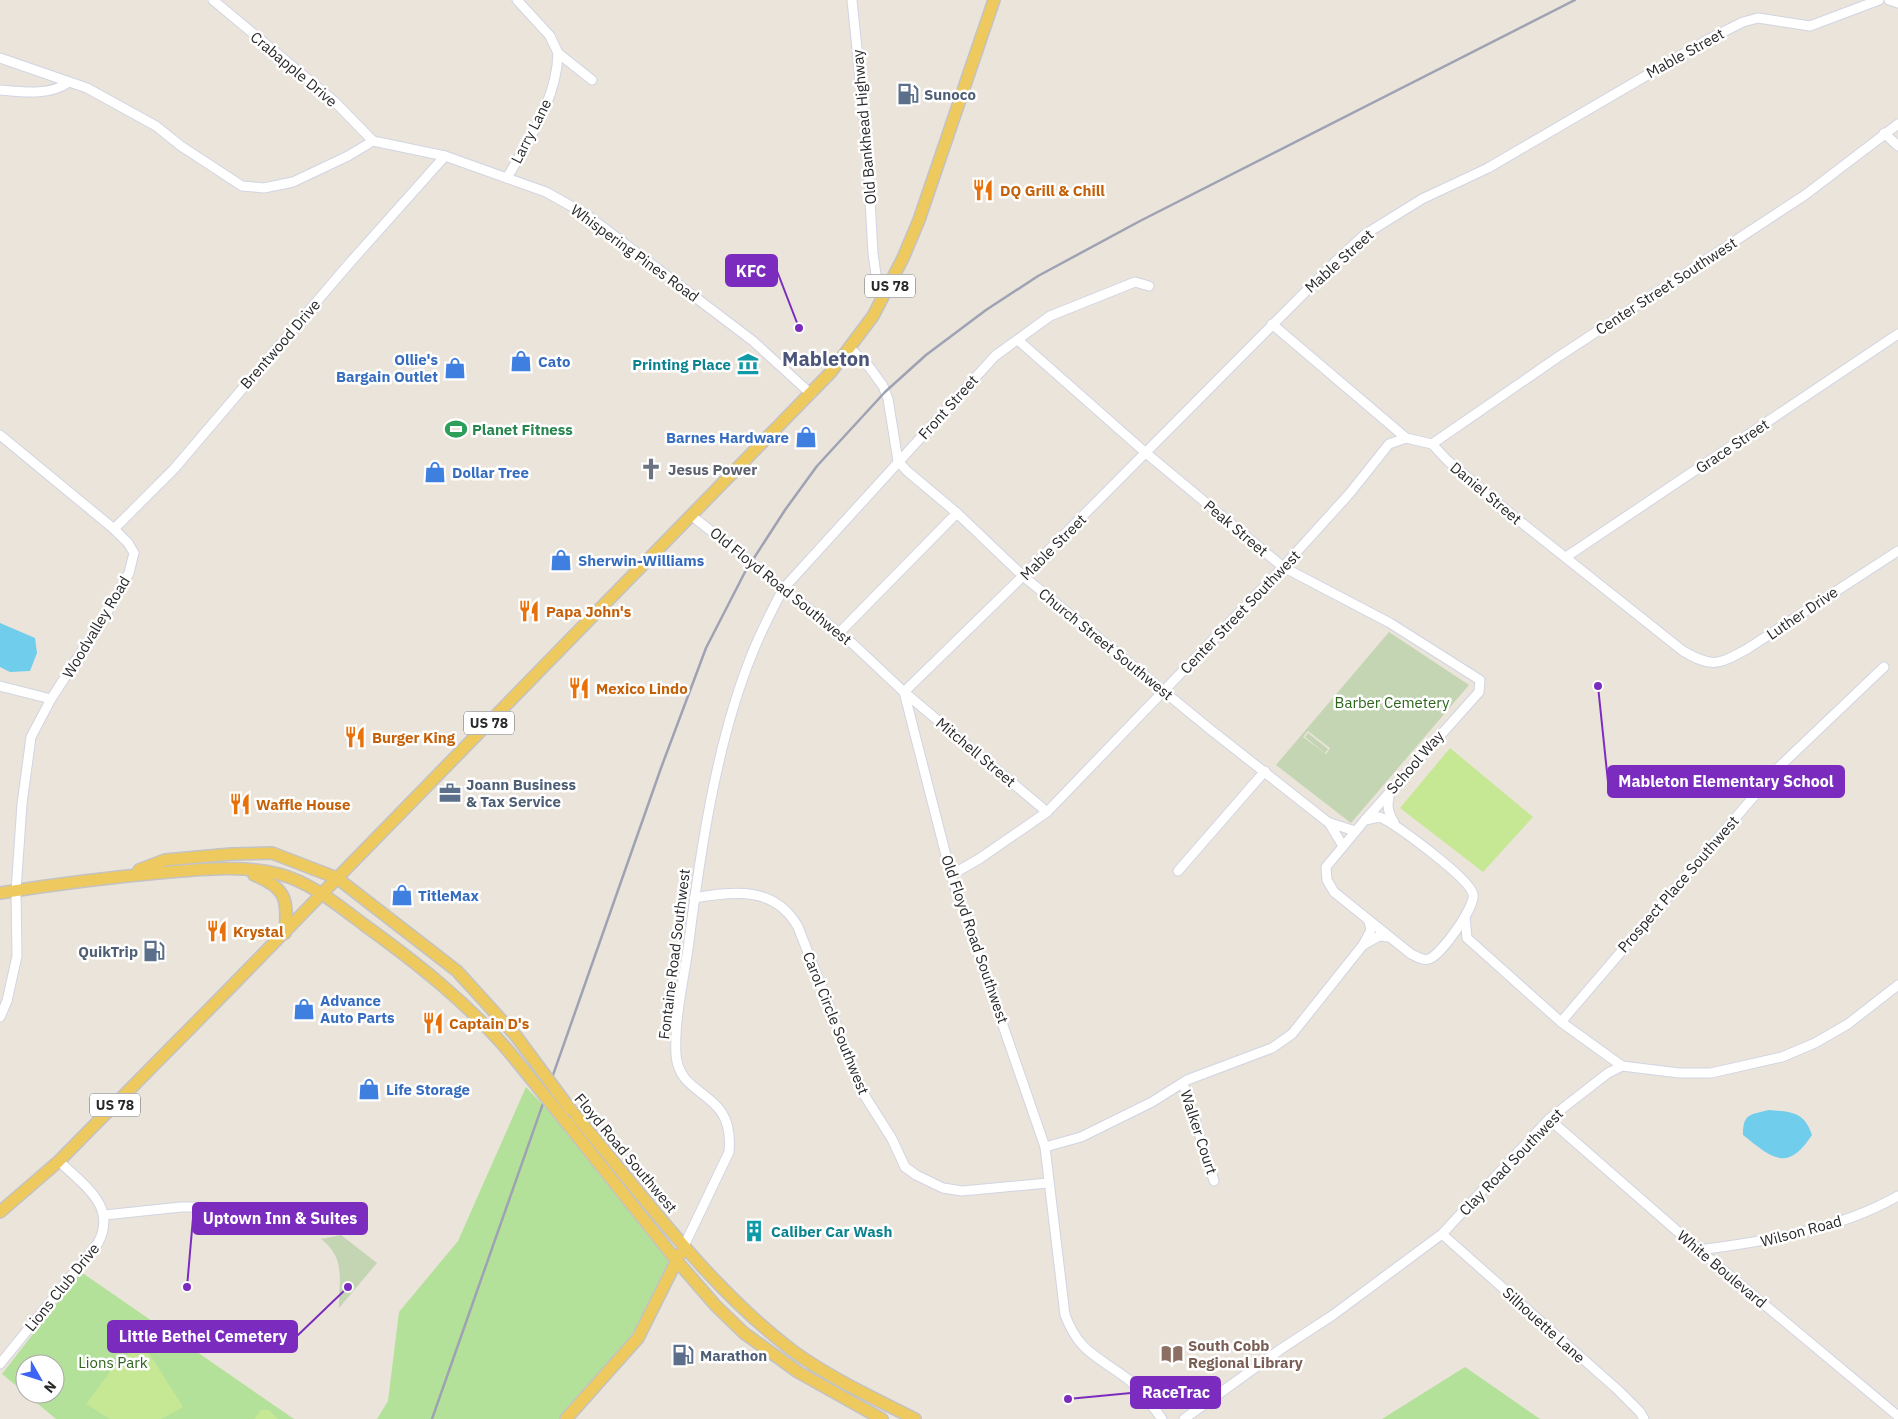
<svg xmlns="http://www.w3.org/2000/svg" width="1898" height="1419" viewBox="0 0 1898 1419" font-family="'IBM Plex Sans',sans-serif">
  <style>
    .green { fill: #b3e199 }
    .cemetery { fill: #c4d5b3; fill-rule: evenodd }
    .pitch { fill: #c6e894 }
    .water { fill: #70cdeb }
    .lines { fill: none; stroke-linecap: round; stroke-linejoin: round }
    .minor-casing { stroke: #d1d4e2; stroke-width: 11 }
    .major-casing { stroke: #c3c3c3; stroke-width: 14 }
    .minor { stroke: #fff; stroke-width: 9 }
    .major { stroke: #edc95e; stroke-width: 11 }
    .rail { stroke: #9ea2b3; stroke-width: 2.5 }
    .minor-bridge-casing { stroke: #d1d4e2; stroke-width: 11; stroke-linecap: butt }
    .major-bridge-casing { stroke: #c3c3c3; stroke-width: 14; stroke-linecap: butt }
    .minor-bridge { stroke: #fff; stroke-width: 9 }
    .major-bridge { stroke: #edc95e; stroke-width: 11 }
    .labels { text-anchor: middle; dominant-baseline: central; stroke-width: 5; stroke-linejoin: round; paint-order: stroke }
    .shield { fill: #fff; stroke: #696969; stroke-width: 1 }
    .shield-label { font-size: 14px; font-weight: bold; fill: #292929 }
    .street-label { font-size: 15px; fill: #292929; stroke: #fff }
    .service-label { font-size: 15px; font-weight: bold; fill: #4e5e75; stroke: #fff; text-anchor: start }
    .food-label { font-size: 15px; font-weight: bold; fill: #c56008; stroke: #fff; text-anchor: start }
    .shop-label { font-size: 15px; font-weight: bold; fill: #366cbe; stroke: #fff; text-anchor: start }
    .culture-label { font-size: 15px; font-weight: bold; fill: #0d838f; stroke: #fff; text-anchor: end }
    .leisure-label { font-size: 15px; font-weight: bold; fill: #27864d; stroke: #fff; text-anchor: start }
    .worship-label { font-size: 15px; font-weight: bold; fill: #5b616d; stroke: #fff; text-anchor: start }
    .park-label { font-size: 15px; fill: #2c641b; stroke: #fff }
    .education-label { font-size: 15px; font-weight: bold; fill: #785e54; stroke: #fff; text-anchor: start }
    .district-label { font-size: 20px; font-weight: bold; fill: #4b5479; stroke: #fff }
    .leader { fill: none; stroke: #7b2cbf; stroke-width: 2 }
    .callout-dot { fill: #7b2cbf; stroke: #fff; stroke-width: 2 }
    .callout { fill: #7b2cbf; stroke: #7b2cbf; stroke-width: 2 }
    .callout-label { font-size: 16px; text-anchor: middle; font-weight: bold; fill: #fff }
  </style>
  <rect width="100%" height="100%" fill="#ebe4db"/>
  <g class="green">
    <path d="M526 1087 562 1125 676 1258 664 1291 581 1404 567 1419H377L388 1401 399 1312 458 1241Z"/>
    <path d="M81 1272 294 1419H56L26 1394H55V1364H25V1393L2 1374Z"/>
    <path d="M1465 1367 1540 1419H1382Z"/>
  </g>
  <g class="cemetery">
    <path d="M1389 632 1469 685 1351 823 1276 765ZM1308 731 1330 748 1326 754 1303 737Z"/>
    <path d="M1308 733 1328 749 1325 753 1305 737Z"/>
    <path d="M341 1235 377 1263 339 1308C339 1280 346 1258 321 1239Z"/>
  </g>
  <g class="pitch">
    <path d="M1450 748 1533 817 1483 872 1400 808Z"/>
    <path d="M136 1349H143L149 1353 183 1407 161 1419H110L86 1404 119 1360Z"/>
    <path d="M261 1410H269L278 1419H254Z"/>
  </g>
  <g class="water">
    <path d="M0 623 35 638 37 653 30 671 10 672 0 667Z"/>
    <path d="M1769 1110C1791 1112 1804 1111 1812 1135 1787 1173 1772 1158 1743 1135 1743 1113 1750 1115 1769 1110Z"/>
  </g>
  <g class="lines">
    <g class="minor-casing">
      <g id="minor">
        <path d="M213 0 334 101 373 141"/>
        <path d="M517 0 550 36 558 53 592 80"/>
        <path d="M852 0 867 147 873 253 876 275 888 290"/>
        <path d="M1889 0 1898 3"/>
        <path d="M0 58 87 88 156 126 181 146 242 186 264 188 293 182 348 156 373 141 445 156 546 192 587 215 753 341 811 394"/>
        <path d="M0 90C23 92 50 96 69 82"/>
        <path d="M1884 133 1898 146"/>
        <path d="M507 178C529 139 557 99 558 53"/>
        <path d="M1272 324 1406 438 1432 444 1448 461 1517 519 1683 651C1712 668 1718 665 1747 649L1898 551"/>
        <path d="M1018 340 1146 453 1283 567 1390 623 1480 680 1479 692 1365 820"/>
        <path d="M850 348 870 368 883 386 888 399 898 461 907 471 957 513 1023 576 1211 730 1329 823 1343 846"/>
        <path d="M0 435 114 529 128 543 134 553 129 573 111 606 51 699 31 737 22 804 16 891 17 956 7 1001 0 1017"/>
        <path d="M1432 444 1558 357 1805 195 1898 124"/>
        <path d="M692 516 725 542"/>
        <path d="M114 529 174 469 347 266 445 156"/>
        <path d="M1566 557 1898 334"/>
        <path d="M774 581 853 644 904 692 951 875 1045 1147 1065 1315C1080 1354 1098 1356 1129 1380 1142 1391 1152 1405 1162 1419"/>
        <path d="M839 633 957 513"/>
        <path d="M0 686 51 699"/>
        <path d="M1390 793C1387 804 1387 812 1394 822"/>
        <path d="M1047 812 904 692 1023 576 1335 262 1364 235 1422 199 1488 168 1709 39 1743 22 1758 18 1810 26 1879 0"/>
        <path d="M1380 817C1397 825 1469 878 1473 894 1476 906 1441 955 1429 959 1423 961 1417 957 1411 954L1334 892 1327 880 1326 867 1365 820Z"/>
        <path d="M1330 823 1355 831"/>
        <path d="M1178 871 1265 771"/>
        <path d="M951 875 979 859 1047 812 1283 567 1350 493 1389 444 1406 438"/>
        <path d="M694 898C734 891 775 886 798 927L863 1093 892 1139 905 1167 916 1175 943 1188 962 1191 1048 1183"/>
        <path d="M1465 917 1467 938 1561 1022 1622 1066"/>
        <path d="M1363 945 1379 936 1389 937"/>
        <path d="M1561 1022 1779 767 1884 667"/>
        <path d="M1183 1083 1214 1181"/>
        <path d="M1549 1119 1699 1250 1898 1416"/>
        <path d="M1045 1147 1081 1137 1152 1102 1187 1080 1272 1048 1292 1034 1363 945 1371 930 1369 921"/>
        <path d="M105 1215 181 1207H205L273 1222 332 1220"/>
        <path d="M1442 1234 1618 1390 1640 1412 1644 1419"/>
        <path d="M684 1246 729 1152C735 1088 680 1101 676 1055 674 1021 683 983 688 949 700 853 716 743 752 654 761 631 772 610 783 589L995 356 1050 316 1135 282 1149 286"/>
        <path d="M1699 1250C1767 1241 1838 1230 1898 1196"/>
        <path d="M0 1364 98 1243C118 1206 83 1185 59 1161"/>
        <path d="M1184 1419 1281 1349 1333 1315 1442 1234 1549 1119 1608 1073 1622 1066 1679 1073H1711L1782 1057 1815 1043 1848 1024 1898 985"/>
      </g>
    </g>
    <g class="major-casing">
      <g id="major">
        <path d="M139 870 165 860 231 854 272 853 337 878 457 971 516 1036"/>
        <path d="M254 875C287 888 288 900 285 933"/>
        <path d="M0 893C56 884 113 877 169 872 206 869 242 865 279 874 310 882 338 905 363 924 417 963 468 1003 511 1054"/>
        <path d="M570 1109C641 1192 705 1284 793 1351 830 1378 874 1398 915 1419"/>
        <path d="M566 1122 677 1261 716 1306 744 1333 798 1372 882 1419"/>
        <path d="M0 1212 59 1161 225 993 831 372 873 316 903 258 919 220 994 0"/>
        <path d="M566 1419 638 1338 680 1254"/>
      </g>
    </g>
    <use href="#minor" class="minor"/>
    <use href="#major" class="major"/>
    <path class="rail" d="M432 1419 661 768 706 648 745 572 785 510 817 466 885 392 926 355 986 310 1038 276 1140 221 1575 0"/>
    <g class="minor-bridge-casing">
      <path id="minor-bridge" d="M725 542 774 581"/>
    </g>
    <g class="major-bridge-casing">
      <g id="major-bridge">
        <path d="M516 1036 570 1109"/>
        <path d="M511 1054 566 1122"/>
      </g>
    </g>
    <use href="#minor-bridge" class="minor-bridge"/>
    <use href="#major-bridge" class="major-bridge"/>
  </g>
  <defs>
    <g id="fuel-bare" transform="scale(1.725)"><path d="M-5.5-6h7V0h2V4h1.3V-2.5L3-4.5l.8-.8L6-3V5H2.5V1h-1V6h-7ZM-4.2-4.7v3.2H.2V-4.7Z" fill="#5c6f8a" stroke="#fff" stroke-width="2.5" paint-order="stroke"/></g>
    <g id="restaurant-bare" transform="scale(1.725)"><path d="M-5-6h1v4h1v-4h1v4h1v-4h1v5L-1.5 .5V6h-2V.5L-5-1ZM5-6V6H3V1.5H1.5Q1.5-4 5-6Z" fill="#e8710a" stroke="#fff" stroke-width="2.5" paint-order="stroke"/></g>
    <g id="shop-bare" transform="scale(1.725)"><path d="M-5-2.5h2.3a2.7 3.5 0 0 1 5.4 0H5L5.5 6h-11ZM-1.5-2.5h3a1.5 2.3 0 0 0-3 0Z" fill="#3f7fe0" stroke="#fff" stroke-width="2.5" paint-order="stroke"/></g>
    <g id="museum-bare" transform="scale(1.725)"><path d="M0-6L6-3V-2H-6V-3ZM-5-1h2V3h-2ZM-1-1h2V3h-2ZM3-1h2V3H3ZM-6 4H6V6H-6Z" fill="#0f9aa8" stroke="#fff" stroke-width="2.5" paint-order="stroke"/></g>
    <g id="stadium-bare" transform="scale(1.725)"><path d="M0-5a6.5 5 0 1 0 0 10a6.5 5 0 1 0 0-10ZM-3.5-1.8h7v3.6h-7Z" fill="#2e9e5b" stroke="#fff" stroke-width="2.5" paint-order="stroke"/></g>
    <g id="church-bare" transform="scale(1.725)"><path d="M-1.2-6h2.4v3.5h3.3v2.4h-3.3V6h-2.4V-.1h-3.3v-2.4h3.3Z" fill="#6b7280" stroke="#fff" stroke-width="2.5" paint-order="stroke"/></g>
    <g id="office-bare" transform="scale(1.725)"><path d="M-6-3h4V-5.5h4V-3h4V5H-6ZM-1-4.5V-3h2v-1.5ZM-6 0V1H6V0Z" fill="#5c6f8a" stroke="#fff" stroke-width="2.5" paint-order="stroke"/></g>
    <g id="building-bare" transform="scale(1.725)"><path d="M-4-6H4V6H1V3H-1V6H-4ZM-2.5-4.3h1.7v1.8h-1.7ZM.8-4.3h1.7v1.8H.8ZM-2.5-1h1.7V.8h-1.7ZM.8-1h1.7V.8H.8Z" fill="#0f9aa8" stroke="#fff" stroke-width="2.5" paint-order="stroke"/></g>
    <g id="library-bare" transform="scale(1.725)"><path d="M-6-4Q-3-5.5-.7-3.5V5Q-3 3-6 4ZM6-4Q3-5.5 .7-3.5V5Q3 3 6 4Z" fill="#8d6e63" stroke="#fff" stroke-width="2.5" paint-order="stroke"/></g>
  </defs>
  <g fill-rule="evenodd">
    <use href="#fuel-bare" x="908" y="94"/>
    <use href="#restaurant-bare" x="983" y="190"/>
    <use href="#shop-bare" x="521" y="361"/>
    <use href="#museum-bare" x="748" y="364"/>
    <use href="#shop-bare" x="455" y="368"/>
    <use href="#stadium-bare" x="456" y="429"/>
    <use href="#shop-bare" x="806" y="437"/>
    <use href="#church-bare" x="651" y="469"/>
    <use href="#shop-bare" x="435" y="472"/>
    <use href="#shop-bare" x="561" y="560"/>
    <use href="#restaurant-bare" x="529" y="611"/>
    <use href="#restaurant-bare" x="579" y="688"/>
    <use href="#restaurant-bare" x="355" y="737"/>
    <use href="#office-bare" x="450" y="793"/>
    <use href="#restaurant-bare" x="240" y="804"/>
    <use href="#shop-bare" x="402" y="895"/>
    <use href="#restaurant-bare" x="217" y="931"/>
    <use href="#fuel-bare" x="154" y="951"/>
    <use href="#shop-bare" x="304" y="1009"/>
    <use href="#restaurant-bare" x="433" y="1023"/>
    <use href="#shop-bare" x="369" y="1089"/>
    <use href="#building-bare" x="754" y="1231"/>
    <use href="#library-bare" x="1172" y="1354"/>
    <use href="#fuel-bare" x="683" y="1355"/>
  </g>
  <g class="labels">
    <g class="shield">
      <rect x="865" y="274.5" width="50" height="23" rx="4"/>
      <rect x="464" y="711.5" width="50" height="23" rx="4"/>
      <rect x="90" y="1093.5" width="50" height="23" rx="4"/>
    </g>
    <g class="shield-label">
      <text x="890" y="286">US 78</text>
      <text x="489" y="723">US 78</text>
      <text x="115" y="1105">US 78</text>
    </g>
    <g class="street-label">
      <text transform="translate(1685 53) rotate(-29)">Mable Street</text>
      <text transform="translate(294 69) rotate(40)">Crabapple Drive</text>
      <text transform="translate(864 127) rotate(-95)">Old Bankhead Highway</text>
      <text transform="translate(531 131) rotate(-63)">Larry Lane</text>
      <text transform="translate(635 253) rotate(36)">Whispering Pines Road</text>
      <text transform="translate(1339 261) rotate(-42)">Mable Street</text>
      <text transform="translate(1666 286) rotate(-33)">Center Street Southwest</text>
      <text transform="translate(280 344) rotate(-49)">Brentwood Drive</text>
      <text transform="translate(948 407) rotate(-48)">Front Street</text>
      <text transform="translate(1732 446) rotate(-34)">Grace Street</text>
      <text transform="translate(1486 493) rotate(40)">Daniel Street</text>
      <text transform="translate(1236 528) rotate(40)">Peak Street</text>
      <text transform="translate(1053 547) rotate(-45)">Mable Street</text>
      <text transform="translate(781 586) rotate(39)">Old Floyd Road Southwest</text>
      <text transform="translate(1240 612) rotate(-46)">Center Street Southwest</text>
      <text transform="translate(1802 613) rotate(-34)">Luther Drive</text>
      <text transform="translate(96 627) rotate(-59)">Woodvalley Road</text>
      <text transform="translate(1106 644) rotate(39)">Church Street Southwest</text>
      <text transform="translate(976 752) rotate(40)">Mitchell Street</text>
      <text transform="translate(1415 762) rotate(-49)">School Way</text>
      <text transform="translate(1678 884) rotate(-49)">Prospect Place Southwest</text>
      <text transform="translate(975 939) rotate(71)">Old Floyd Road Southwest</text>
      <text transform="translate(674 954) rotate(-83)">Fontaine Road Southwest</text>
      <text transform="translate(836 1023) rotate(68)">Carol Circle Southwest</text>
      <text transform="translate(1199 1132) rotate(72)">Walker Court</text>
      <text transform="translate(626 1153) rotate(50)">Floyd Road Southwest</text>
      <text transform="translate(1511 1162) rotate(-46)">Clay Road Southwest</text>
      <text transform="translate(1801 1231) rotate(-15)">Wilson Road</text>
      <text transform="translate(1722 1269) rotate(40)">White Boulevard</text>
      <text transform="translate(62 1287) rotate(-51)">Lions Club Drive</text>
      <text transform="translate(1544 1325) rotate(42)">Silhouette Lane</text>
    </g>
    <g class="service-label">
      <text x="924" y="94">Sunoco</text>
      <text x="466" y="784">Joann Business<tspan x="466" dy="17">&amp; Tax Service</tspan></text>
      <text x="138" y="951" text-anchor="end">QuikTrip</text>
      <text x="700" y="1355">Marathon</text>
    </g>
    <g class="food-label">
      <text x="1000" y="190">DQ Grill &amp; Chill</text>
      <text x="546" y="611">Papa John's</text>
      <text x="596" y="688">Mexico Lindo</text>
      <text x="372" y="737">Burger King</text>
      <text x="256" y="804">Waffle House</text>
      <text x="233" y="931">Krystal</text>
      <text x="449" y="1023">Captain D's</text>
    </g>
    <g class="shop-label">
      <text x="438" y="359" text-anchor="end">Ollie's<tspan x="438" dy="17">Bargain Outlet</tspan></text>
      <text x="538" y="361">Cato</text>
      <text x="789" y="437" text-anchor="end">Barnes Hardware</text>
      <text x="452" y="472">Dollar Tree</text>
      <text x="578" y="560">Sherwin-Williams</text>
      <text x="418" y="895">TitleMax</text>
      <text x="320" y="1000">Advance<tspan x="320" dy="17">Auto Parts</tspan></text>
      <text x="386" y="1089">Life Storage</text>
    </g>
    <g class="culture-label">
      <text x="731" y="364">Printing Place</text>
      <text x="771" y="1231" text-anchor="start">Caliber Car Wash</text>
    </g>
    <g class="leisure-label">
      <text x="472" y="429">Planet Fitness</text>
    </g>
    <g class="worship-label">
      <text x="668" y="469">Jesus Power</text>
    </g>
    <g class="park-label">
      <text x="1392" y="702">Barber Cemetery</text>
      <text x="113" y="1362">Lions Park</text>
    </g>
    <g class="education-label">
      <text x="1188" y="1345">South Cobb<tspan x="1188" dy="17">Regional Library</tspan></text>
    </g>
    <g class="district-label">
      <text x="826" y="358">Mableton</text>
    </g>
  </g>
  <path class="leader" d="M799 328L777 271M1598 686L1608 782M187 1287L193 1218M348 1287L297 1336M1068 1399L1131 1393"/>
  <g class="callout-dot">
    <circle cx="799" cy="328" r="5"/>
    <circle cx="1598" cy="686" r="5"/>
    <circle cx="187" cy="1287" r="5"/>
    <circle cx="348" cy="1287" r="5"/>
    <circle cx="1068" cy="1399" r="5"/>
  </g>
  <g class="callout">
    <rect x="726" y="255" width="51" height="31" rx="5"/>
    <rect x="1608" y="766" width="236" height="31" rx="5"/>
    <rect x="193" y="1203" width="174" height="31" rx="5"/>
    <rect x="108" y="1321" width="189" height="31" rx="5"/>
    <rect x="1131" y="1377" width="89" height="31" rx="5"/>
  </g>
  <g class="callout-label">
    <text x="751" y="277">KFC</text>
    <text x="1726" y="787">Mableton Elementary School</text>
    <text x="280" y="1224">Uptown Inn &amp; Suites</text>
    <text x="203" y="1342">Little Bethel Cemetery</text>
    <text x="1176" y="1398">RaceTrac</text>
  </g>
  <g transform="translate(40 1379) rotate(129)"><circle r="24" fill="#ffffff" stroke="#a9a9a9"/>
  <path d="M0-4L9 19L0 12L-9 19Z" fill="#3e64f5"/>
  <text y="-8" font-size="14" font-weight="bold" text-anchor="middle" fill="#292929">N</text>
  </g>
</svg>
